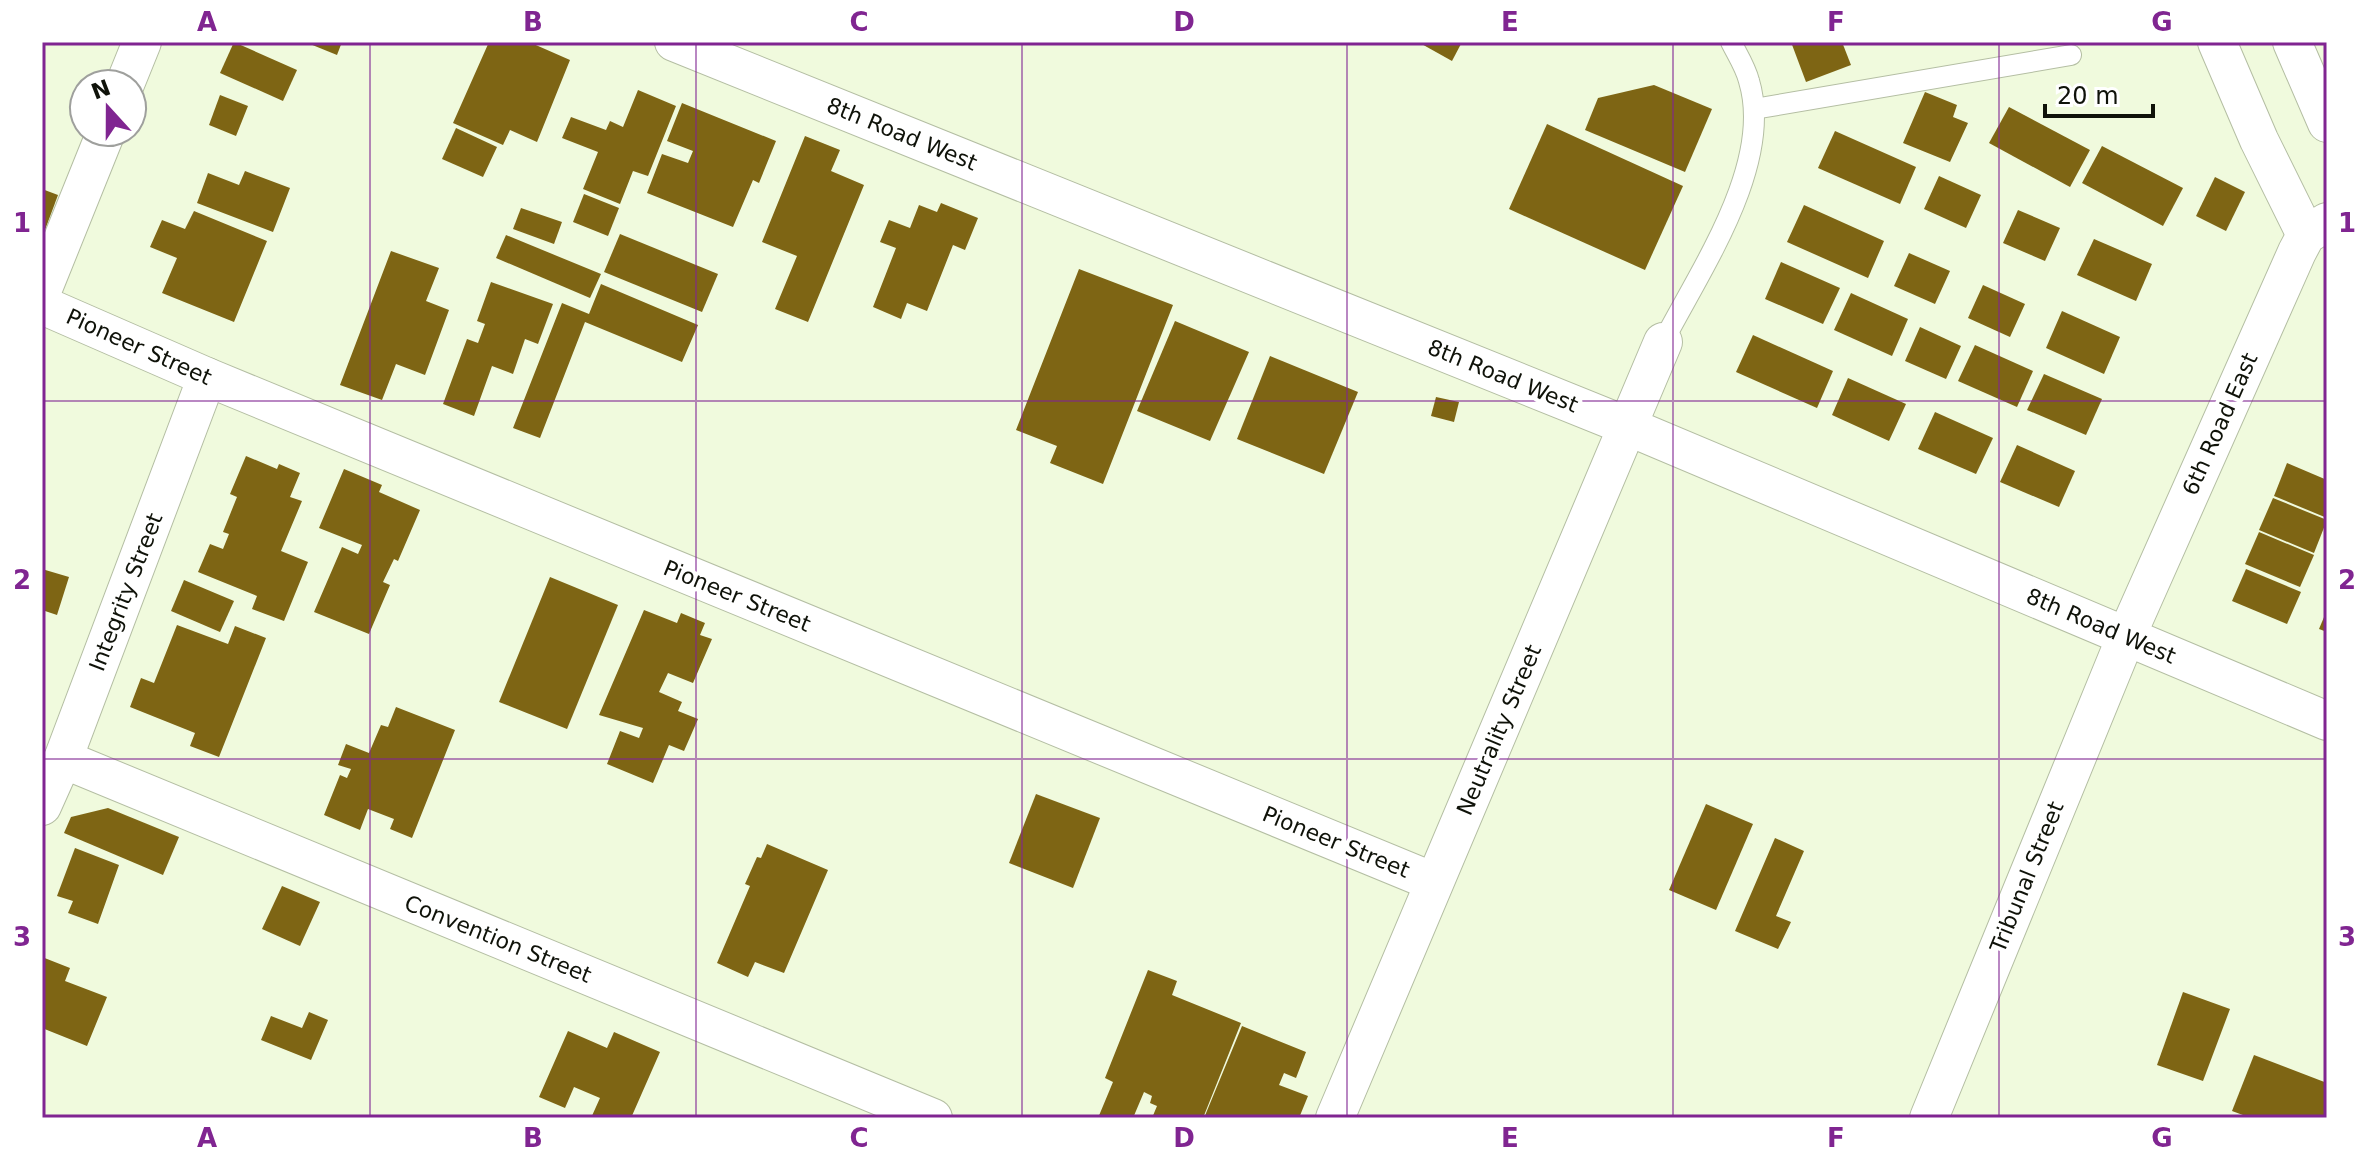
<svg xmlns="http://www.w3.org/2000/svg" width="2369" height="1160" viewBox="0 0 2369 1160" font-family="'DejaVu Sans',sans-serif">
  <style>
    .building { fill: #7e6514 }
    .lines { fill: none; stroke-linecap: round; stroke-linejoin: round }
    .lane-casing { stroke: #b4bea3; stroke-width: 22 }
    .street-casing { stroke: #b4bea3; stroke-width: 40 }
    .lane { stroke: #fff; stroke-width: 20 }
    .street { stroke: #fff; stroke-width: 38 }
    .grid { fill: none; stroke: #802591; stroke-width: 2; stroke-opacity: 0.55 }
    .labels { text-anchor: middle; dominant-baseline: central; stroke-width: 8; stroke-linejoin: round; paint-order: stroke }
    .street-label { font-size: 22px; fill: #0f1209; stroke: #fff }
    .neatline { fill: none; stroke: #802591; stroke-width: 3 }
    .grid-label { font-size: 26px; text-anchor: middle; font-weight: bold; fill: #802591 }
  </style>
  <rect width="100%" height="100%" fill="#f0fadd"/>
  <g class="building">
    <path d="M234 42 297 70 283 101 220 73Z"/>
    <path d="M305 42H342L337 55Z"/>
    <path d="M489 42H529L570 60 537 142 510 130 503 145 453 123Z"/>
    <path d="M1418 42H1462L1452 61Z"/>
    <path d="M1791 42H1842L1851 65 1806 82Z"/>
    <path d="M1654 85 1712 109 1685 172 1585 130 1598 98Z"/>
    <path d="M638 90 676 106 648 176 633 171 620 204 583 189 598 152 562 138 571 117 606 130 610 121 623 127Z"/>
    <path d="M1925 92 1957 105 1953 117 1968 123 1950 162 1903 143Z"/>
    <path d="M220 95 248 106 236 136 209 125Z"/>
    <path d="M682 103 776 141 759 183 753 180 733 227 647 193 662 154 688 163 693 151 667 141Z"/>
    <path d="M2009 107 2090 150 2070 187 1989 143Z"/>
    <path d="M1547 124 1683 186 1645 270 1509 209Z"/>
    <path d="M456 128 497 147 483 177 442 159Z"/>
    <path d="M1835 131 1916 167 1900 204 1818 168Z"/>
    <path d="M805 136 840 150 831 171 864 185 808 322 775 309 797 256 762 242Z"/>
    <path d="M2102 146 2183 188 2163 226 2082 183Z"/>
    <path d="M245 171 290 188 273 232 197 203 208 173 239 185Z"/>
    <path d="M1939 176 1981 195 1966 228 1924 209Z"/>
    <path d="M2215 177 2245 192 2226 231 2196 216Z"/>
    <path d="M42 189 58 195 45 230 42 229Z"/>
    <path d="M584 194 619 208 608 236 573 222Z"/>
    <path d="M941 203 978 218 965 250 953 245 927 311 907 303 901 319 873 307 896 248 880 242 889 220 910 228 919 205 937 212Z"/>
    <path d="M1804 205 1884 241 1868 278 1787 242Z"/>
    <path d="M521 208 562 222 554 244 513 229Z"/>
    <path d="M2018 210 2060 228 2045 261 2003 243Z"/>
    <path d="M194 211 267 241 234 322 162 293 177 258 150 247 162 220 185 229Z"/>
    <path d="M620 234 718 274 702 312 604 272Z"/>
    <path d="M506 235 601 274 590 298 496 258Z"/>
    <path d="M2094 239 2152 264 2136 301 2077 275Z"/>
    <path d="M391 251 439 268 426 301 449 310 425 375 396 364 382 400 340 385Z"/>
    <path d="M1909 253 1950 271 1935 304 1894 286Z"/>
    <path d="M1781 262 1840 288 1823 324 1765 299Z"/>
    <path d="M1079 269 1173 305 1103 484 1050 463 1057 446 1016 430Z"/>
    <path d="M491 282 553 304 538 344 525 339 513 374 492 366 474 416 443 404 467 339 478 343 485 324 477 321Z"/>
    <path d="M601 284 698 325 682 362 585 322 540 438 513 428 562 303 589 314Z"/>
    <path d="M1983 285 2025 304 2010 337 1968 318Z"/>
    <path d="M1851 293 1908 319 1892 356 1834 330Z"/>
    <path d="M2062 311 2120 337 2104 374 2046 348Z"/>
    <path d="M1175 321 1249 352 1210 441 1137 411Z"/>
    <path d="M1920 327 1961 346 1946 379 1905 361Z"/>
    <path d="M1753 335 1833 371 1817 408 1736 372Z"/>
    <path d="M1975 345 2033 371 2017 407 1958 381Z"/>
    <path d="M1270 356 1358 392 1324 474 1237 439Z"/>
    <path d="M2044 374 2102 399 2086 435 2027 410Z"/>
    <path d="M1848 378 1906 404 1889 441 1832 415Z"/>
    <path d="M1436 397 1459 402 1454 422 1431 416Z"/>
    <path d="M1935 412 1993 438 1976 474 1918 449Z"/>
    <path d="M2017 445 2075 471 2059 507 2000 482Z"/>
    <path d="M246 456 277 469 279 464 300 473 290 497 302 501 281 551 308 562 284 621 252 609 257 596 198 572 210 544 223 549 229 534 223 532 237 497 230 494Z"/>
    <path d="M2287 463 2327 480V518L2274 496Z"/>
    <path d="M344 469 382 485 379 492 420 510 398 561 394 559 383 582 390 585 369 634 314 612 342 547 358 554 362 545 319 528Z"/>
    <path d="M2273 498 2327 520 2314 553 2259 530Z"/>
    <path d="M2259 532 2314 555 2300 587 2245 564Z"/>
    <path d="M42 569 69 577 57 615 45 611 43 617Z"/>
    <path d="M2246 569 2301 592 2287 624 2232 601Z"/>
    <path d="M550 577 618 605 567 729 499 702Z"/>
    <path d="M184 580 234 601 220 632 171 611Z"/>
    <path d="M644 610 677 623 681 613 705 623 700 635 712 639 693 683 668 673 659 692 682 702 678 711 698 719 684 751 669 745 653 783 607 764 620 731 639 738 643 728 599 715Z"/>
    <path d="M2327 610V632L2319 629Z"/>
    <path d="M177 625 228 644 235 626 266 638 219 757 190 746 195 733 130 707 141 678 154 683Z"/>
    <path d="M396 707 455 730 412 838 390 829 394 819 368 809 360 830 324 815 340 775 347 778 351 769 338 765 346 744 369 753 381 725 388 727Z"/>
    <path d="M1036 794 1100 818 1073 888 1009 863Z"/>
    <path d="M1706 804 1753 824 1716 910 1669 890Z"/>
    <path d="M108 808 179 837 163 875 64 833 71 817Z"/>
    <path d="M1775 838 1804 851 1776 916 1791 922 1778 949 1735 931Z"/>
    <path d="M767 844 828 870 784 973 755 962 748 977 717 963 750 886 745 884 757 857 761 858Z"/>
    <path d="M75 848 119 865 98 924 68 913 73 901 57 896Z"/>
    <path d="M282 886 320 902 300 946 262 929Z"/>
    <path d="M42 957 70 968 65 981 107 997 87 1046 42 1028Z"/>
    <path d="M1148 970 1177 981 1172 995 1241 1023 1203 1118H1152L1157 1106 1150 1103 1152 1096 1144 1092 1133 1118H1098L1113 1082 1105 1078Z"/>
    <path d="M2183 992 2230 1009 2203 1081 2157 1065Z"/>
    <path d="M309 1012 328 1020 311 1060 261 1040 271 1016 302 1028Z"/>
    <path d="M1242 1026 1306 1052 1296 1078 1284 1073 1279 1085 1308 1096 1299 1118H1204Z"/>
    <path d="M568 1031 607 1048 614 1032 660 1052 631 1118H591L600 1098 574 1087 565 1108 539 1097Z"/>
    <path d="M2254 1055 2327 1083V1118H2251L2232 1111Z"/>
  </g>
  <g class="lines">
    <g class="lane-casing">
      <g id="lane">
        <path d="M1754 109 2071 55"/>
        <path d="M1663 342C1700 270 1774 164 1749 81 1746 68 1737 54 1731 42"/>
      </g>
    </g>
    <g class="street-casing">
      <g id="street">
        <path d="M674 42 1627 426 2327 721"/>
        <path d="M2217 42 2259 140 2306 235"/>
        <path d="M2292 42 2327 123"/>
        <path d="M125 84 142 42"/>
        <path d="M42 291 106 132"/>
        <path d="M42 305 207 377 1434 882"/>
        <path d="M63 759 933 1118"/>
        <path d="M42 806 63 759 207 377"/>
        <path d="M1335 1118 1663 342"/>
        <path d="M1929 1118 2126 637 2297 252 2306 235 2327 222"/>
      </g>
    </g>
    <use href="#lane" class="lane"/>
    <use href="#street" class="street"/>
  </g>
  <path class="grid" d="M370 42V1118M696 42V1118M1022 42V1118M1347 42V1118M1673 42V1118M1999 42V1118M42 401H2327M42 759H2327"/>
  <g class="labels">
    <g class="street-label">
      <text transform="translate(902 134) rotate(22)">8th Road West</text>
      <text transform="translate(139 347) rotate(24)">Pioneer Street</text>
      <text transform="translate(1503 376) rotate(22)">8th Road West</text>
      <text transform="translate(2220 424) rotate(-66)">6th Road East</text>
      <text transform="translate(126 592) rotate(-69)">Integrity Street</text>
      <text transform="translate(737 596) rotate(22)">Pioneer Street</text>
      <text transform="translate(2101 626) rotate(23)">8th Road West</text>
      <text transform="translate(1499 730) rotate(-67)">Neutrality Street</text>
      <text transform="translate(1336 842) rotate(22)">Pioneer Street</text>
      <text transform="translate(2027 877) rotate(-68)">Tribunal Street</text>
      <text transform="translate(498 939) rotate(22)">Convention Street</text>
    </g>
  </g>
  <rect width="2369" height="1160" fill="none" stroke="#ffffff" stroke-width="88"/>
  <g transform="translate(108 108) rotate(339)"><circle r="38" fill="#ffffff" stroke="#9fa09d" stroke-width="2"/>
  <path d="M0-6L14 30L0 20L-14 30Z" fill="#802591"/>
  <text y="-12" font-size="22" font-weight="bold" text-anchor="middle" fill="#0f1209">N</text>
  </g>
  <path d="M2045 104v12h108v-12" fill="none" stroke="#0f1209" stroke-width="4"/>
  <text x="2057" y="104" font-size="24" fill="#0f1209" stroke="#ffffff" stroke-width="6" paint-order="stroke">20 m</text>
  <rect x="44" y="44" width="2281" height="1072" class="neatline"/>
  <g class="grid-label">
    <text x="207" y="31">A</text>
    <text x="533" y="31">B</text>
    <text x="859" y="31">C</text>
    <text x="1184" y="31">D</text>
    <text x="1510" y="31">E</text>
    <text x="1836" y="31">F</text>
    <text x="2162" y="31">G</text>
    <text x="22" y="232">1</text>
    <text x="2347" y="232">1</text>
    <text x="22" y="589">2</text>
    <text x="2347" y="589">2</text>
    <text x="22" y="946">3</text>
    <text x="2347" y="946">3</text>
    <text x="207" y="1147">A</text>
    <text x="533" y="1147">B</text>
    <text x="859" y="1147">C</text>
    <text x="1184" y="1147">D</text>
    <text x="1510" y="1147">E</text>
    <text x="1836" y="1147">F</text>
    <text x="2162" y="1147">G</text>
  </g>
</svg>
